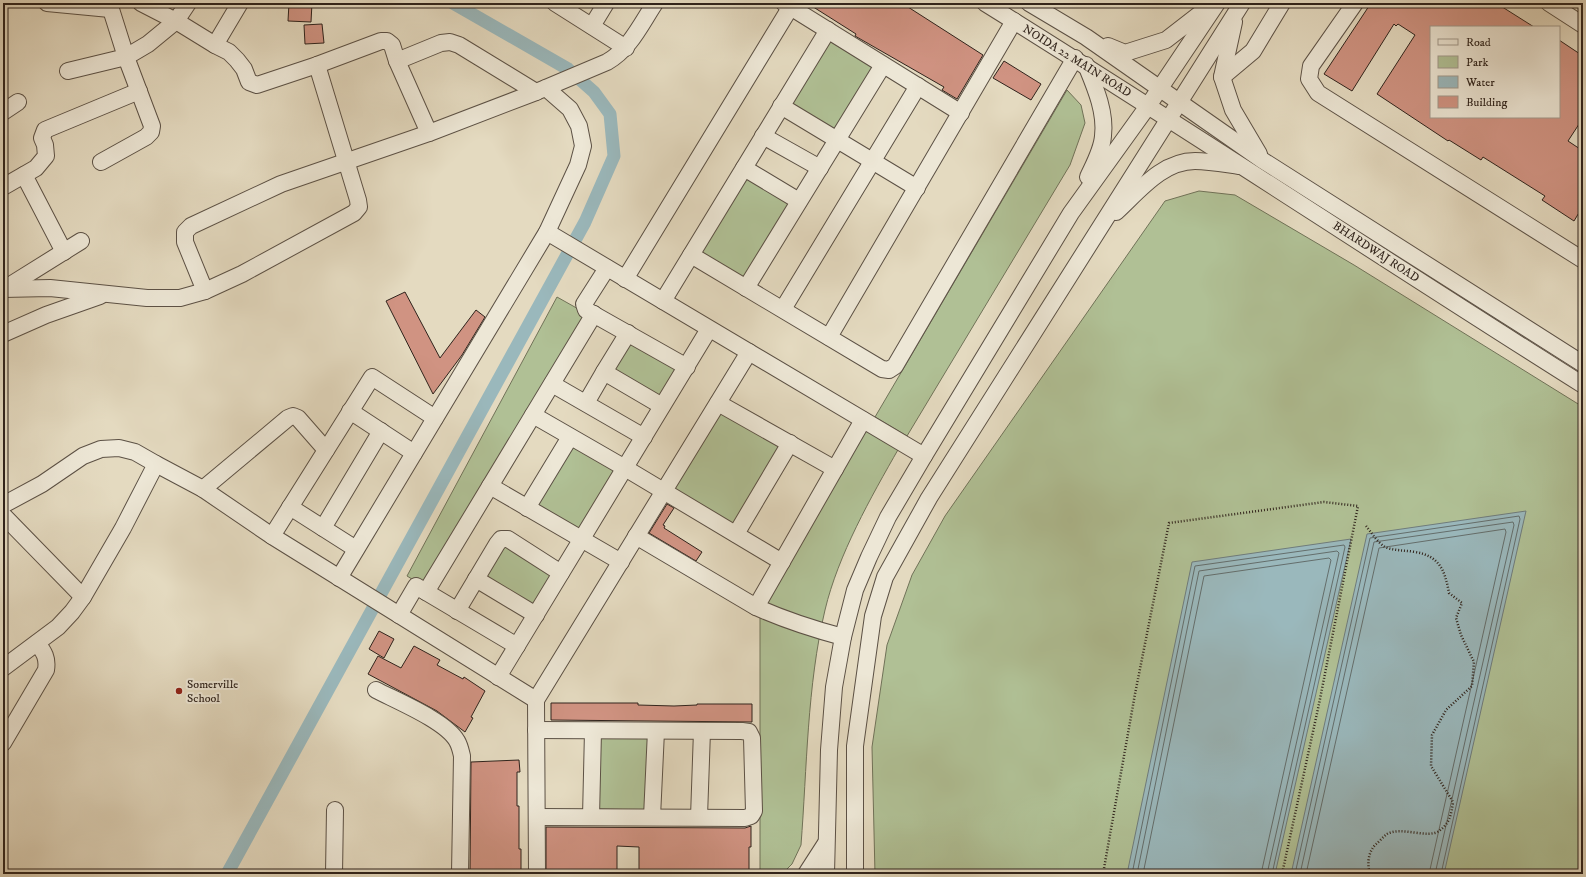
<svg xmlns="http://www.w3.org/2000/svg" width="1586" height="877" viewBox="0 0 1586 877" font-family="'IM FELL DW Pica',serif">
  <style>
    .green { fill: #b0c095; stroke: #707258 }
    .water { fill: #9ab8bc; stroke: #6f7c7c }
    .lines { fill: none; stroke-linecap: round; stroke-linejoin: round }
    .shore { stroke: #646e6c; stroke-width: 1 }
    .canal { stroke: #9ab8bc; stroke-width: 13 }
    .building { fill: #d09382; stroke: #2f231c }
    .minor-casing { stroke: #5c5145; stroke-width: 18 }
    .path { stroke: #2f231c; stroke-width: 2.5; stroke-dasharray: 1 2; stroke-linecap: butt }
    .minor { stroke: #ede7d6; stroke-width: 16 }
    .poi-dot { fill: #8f2418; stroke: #ede7d6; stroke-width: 1.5 }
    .labels { text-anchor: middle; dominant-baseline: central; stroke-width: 4; stroke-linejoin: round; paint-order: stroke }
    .street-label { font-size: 12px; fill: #2f231c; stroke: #ede7d6 }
    .poi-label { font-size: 12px; fill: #2f231c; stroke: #ede7d6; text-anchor: start }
  </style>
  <rect width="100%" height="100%" fill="#e4dac0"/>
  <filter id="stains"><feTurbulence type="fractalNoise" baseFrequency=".005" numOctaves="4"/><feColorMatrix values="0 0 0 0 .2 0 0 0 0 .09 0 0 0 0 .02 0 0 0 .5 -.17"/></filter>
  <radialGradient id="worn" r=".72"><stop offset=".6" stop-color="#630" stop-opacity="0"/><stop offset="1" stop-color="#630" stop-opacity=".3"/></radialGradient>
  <g class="green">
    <path d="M828 37 877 67 838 133 788 103Z"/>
    <path d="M1067 90 1081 105 1085 123 1070 165 907 436 875 417Z"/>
    <path d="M745 172 793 201 746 280 698 251Z"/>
    <path d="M1199 191 1235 195 1354 265 1583 407V874H875L872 747 887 645 912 575 945 516 1165 201Z"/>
    <path d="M557 297 589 315 425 587 407 576Z"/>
    <path d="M629 336 683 368 662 403 608 371Z"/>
    <path d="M720 406 784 445 735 528 670 489Z"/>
    <path d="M866 428 899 448C871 497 838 555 825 610 807 686 807 768 801 845L792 864 782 874H760V610Z"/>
    <path d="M571 440 621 469 581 536 532 507Z"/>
    <path d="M502 541 557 574 535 611 480 578Z"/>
    <path d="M597 734 650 736 648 810 596 809Z"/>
  </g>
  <g class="water">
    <path d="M1526 511 1444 874H1291L1367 534Z"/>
    <path d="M1351 539 1275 874H1127L1192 562Z"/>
  </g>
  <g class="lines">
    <g class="shore">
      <path d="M1132 874 1195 566 1344 545 1345 547 1272 874"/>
      <path d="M1137 874 1199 571 1337 551 1339 553 1267 874"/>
      <path d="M1143 874 1204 576 1329 558 1331 560 1261 874"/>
      <path d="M1295 874 1370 538 1519 516 1520 519 1441 874"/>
      <path d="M1300 874 1374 542 1513 522 1514 525 1435 874"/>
      <path d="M1306 874 1379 548 1505 529 1506 532 1429 874"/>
    </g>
    <path class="canal" d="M227 874 585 222 614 156 610 114 594 92 568 69 453 3"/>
  </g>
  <g class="building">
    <path d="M289 3H312L311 22 288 21Z"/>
    <path d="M807 3H911L908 7 983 55 957 99 942 90 944 87 855 36 856 34Z"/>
    <path d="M1371 3H1496L1534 27H1431V117H1559V40L1583 56V118L1568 141 1583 151V206L1574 221 1542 200 1545 196 1483 157 1481 160 1449 140 1448 141 1377 94 1415 35 1398 24 1396 26 1394 24 1352 91 1324 74Z"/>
    <path d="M322 24 324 43 305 44 304 25Z"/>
    <path d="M1004 61 1041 84 1031 100 993 78Z"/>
    <path d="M405 292 440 358 476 310 485 317 462 355 433 394 386 301Z"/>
    <path d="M667 504 674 508 663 525 665 526 664 528 702 552 696 561 649 533Z"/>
    <path d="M379 631 394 639 384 658 369 649Z"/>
    <path d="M414 646 440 660 437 665 463 679 464 677 485 691 471 717 473 718 465 732 437 711 368 674 378 656 401 668Z"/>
    <path d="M551 703H638V705L674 706 697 705V704H752V722L551 720Z"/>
    <path d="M519 760 520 772H517V806H519V849H521V874H470L471 762Z"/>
    <path d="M751 826V847H749V874H639V847L617 846V874H546V827L745 828Z"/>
  </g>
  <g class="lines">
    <g class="minor-casing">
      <g id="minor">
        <path d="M47 3 110 9"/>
        <path d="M141 3 176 21 215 45 229 52 237 60 244 69 249 82 257 85 317 65 381 41H387L392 45 397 61 429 133"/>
        <path d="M555 3 626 48"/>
        <path d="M784 3 961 113"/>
        <path d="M985 3C1186 128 1383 259 1583 385"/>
        <path d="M1029 3 1086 37 1262 160 1583 364"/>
        <path d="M1355 3 1311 66 1309 79 1318 93 1583 260"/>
        <path d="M1549 3 1583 25"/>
        <path d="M1234 22 1222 77 1233 110 1259 154"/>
        <path d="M592 26 606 3"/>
        <path d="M215 45 240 3"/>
        <path d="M1108 46 1125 53 1166 40 1210 6"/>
        <path d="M397 61 441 43 450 42 459 45 536 92"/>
        <path d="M1086 65C1095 87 1106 112 1103 136 1102 150 1094 164 1088 177"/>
        <path d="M68 71 126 57 148 44 176 21 188 3"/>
        <path d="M1222 77 1253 51 1282 3"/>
        <path d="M781 106 917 188"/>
        <path d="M3 112 18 102"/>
        <path d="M763 136 820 168"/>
        <path d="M101 162 146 137 151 132 152 126 126 57 109 3"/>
        <path d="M744 168 799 201"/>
        <path d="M24 175 64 252"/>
        <path d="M3 187 36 168 46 156 45 145 42 138 45 130 139 91"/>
        <path d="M1116 212C1139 191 1162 161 1195 161 1209 161 1225 164 1239 166"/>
        <path d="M547 232 924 456"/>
        <path d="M691 255 882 369 889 370 895 366 1075 58"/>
        <path d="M607 268 584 304 586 310 687 367"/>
        <path d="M625 279 793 3"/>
        <path d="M746 288 883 65"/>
        <path d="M3 289 50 288 147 298H180L205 291 242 274 354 213 359 207 358 200 317 65"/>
        <path d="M4 289 81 241"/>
        <path d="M205 291 185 242V232L191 226 281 184 429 133 536 92 607 62C630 49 641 24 655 3"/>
        <path d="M663 301 828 30"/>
        <path d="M783 309 918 86"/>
        <path d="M628 333 604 372 662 406"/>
        <path d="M3 334 46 315 100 296"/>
        <path d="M829 337 1014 21"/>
        <path d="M552 384 644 437"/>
        <path d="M586 403 604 372"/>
        <path d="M718 403 835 469"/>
        <path d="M350 411 414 453"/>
        <path d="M533 415 625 468 782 562"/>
        <path d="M490 486 621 562"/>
        <path d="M203 489 288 418 293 416 298 418 326 450"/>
        <path d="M3 505 42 484 83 456 101 449 119 448 135 452 156 464 203 489 272 536 536 700"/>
        <path d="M290 507 356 549"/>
        <path d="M527 508 570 437"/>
        <path d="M3 515 83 597"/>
        <path d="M323 528 381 431"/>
        <path d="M736 534 790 443"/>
        <path d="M272 536 372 377 435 418"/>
        <path d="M636 536 756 607 863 420"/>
        <path d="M339 578 547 232 578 165 583 146 579 126 570 109 546 88"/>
        <path d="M476 579 536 615"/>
        <path d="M426 592 594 314"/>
        <path d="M756 607C785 620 813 629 843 637"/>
        <path d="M457 611 497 544 501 539H508L561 573"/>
        <path d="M399 615 416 586 517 646"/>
        <path d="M3 668 58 627 72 612 83 597 123 528 156 464"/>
        <path d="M498 677 709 329"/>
        <path d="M376 690C397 701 446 721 457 741 460 746 461 752 462 756L460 874"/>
        <path d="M536 730 742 731 749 732 752 738 754 811 751 816 745 818 537 817"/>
        <path d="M3 743 46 670C48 658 44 652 37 643"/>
        <path d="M591 817 593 731"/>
        <path d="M652 817 656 731"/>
        <path d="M699 817 702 731"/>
        <path d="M334 874 335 810"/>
        <path d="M537 874 536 700 749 352"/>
        <path d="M806 874 826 843"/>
        <path d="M826 874 829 750 834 687 843 637 855 590 869 557 888 517 924 456 1071 213 1148 106 1217 3"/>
        <path d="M855 874V746L873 616 885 577 929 498 1242 3"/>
      </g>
    </g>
    <g class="path">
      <path d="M1366 526C1371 532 1378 543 1385 547 1395 551 1404 550 1415 552 1440 556 1445 571 1449 593L1462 603 1456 618 1461 635 1474 662 1472 686 1446 710 1432 735 1431 766 1453 802C1451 815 1450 823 1439 831 1427 839 1402 826 1387 834 1383 837 1379 842 1375 845 1368 853 1367 864 1370 874"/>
      <path d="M1103 874 1135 694 1169 523 1324 502 1358 506 1319 704 1282 874"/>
    </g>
    <use href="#minor" class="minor"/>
  </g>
  <circle class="poi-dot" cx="179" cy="691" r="4"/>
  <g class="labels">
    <g class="street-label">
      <text transform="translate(1077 61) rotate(32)">NOIDA 22 MAIN ROAD</text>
      <text transform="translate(1376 252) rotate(33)">BHARDWAJ ROAD</text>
    </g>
    <g class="poi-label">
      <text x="187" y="684">Somerville<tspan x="187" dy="14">School</tspan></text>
    </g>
  </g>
  <rect width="1586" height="877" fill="none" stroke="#e4dac0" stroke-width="16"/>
  <rect x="4" y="4" width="1578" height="869" fill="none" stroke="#2f231c" stroke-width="2"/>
  <rect x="8" y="8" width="1570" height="861" fill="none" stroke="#2f231c"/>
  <rect x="1430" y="26" width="130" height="92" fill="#ede7d6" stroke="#a1998c"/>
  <rect x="1438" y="39" width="20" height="6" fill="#ede7d6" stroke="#a1998c"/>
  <text x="1466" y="46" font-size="12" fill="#2f231c">Road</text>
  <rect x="1438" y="56" width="20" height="12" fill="#b0c095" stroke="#a1998c"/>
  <text x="1466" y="66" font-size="12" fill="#2f231c">Park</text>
  <rect x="1438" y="76" width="20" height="12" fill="#9ab8bc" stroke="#a1998c"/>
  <text x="1466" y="86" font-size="12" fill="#2f231c">Water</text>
  <rect x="1438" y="96" width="20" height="12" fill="#d09382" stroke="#a1998c"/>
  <text x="1466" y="106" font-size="12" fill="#2f231c">Building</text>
  <rect width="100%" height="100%" filter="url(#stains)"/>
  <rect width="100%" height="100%" fill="url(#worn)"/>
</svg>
